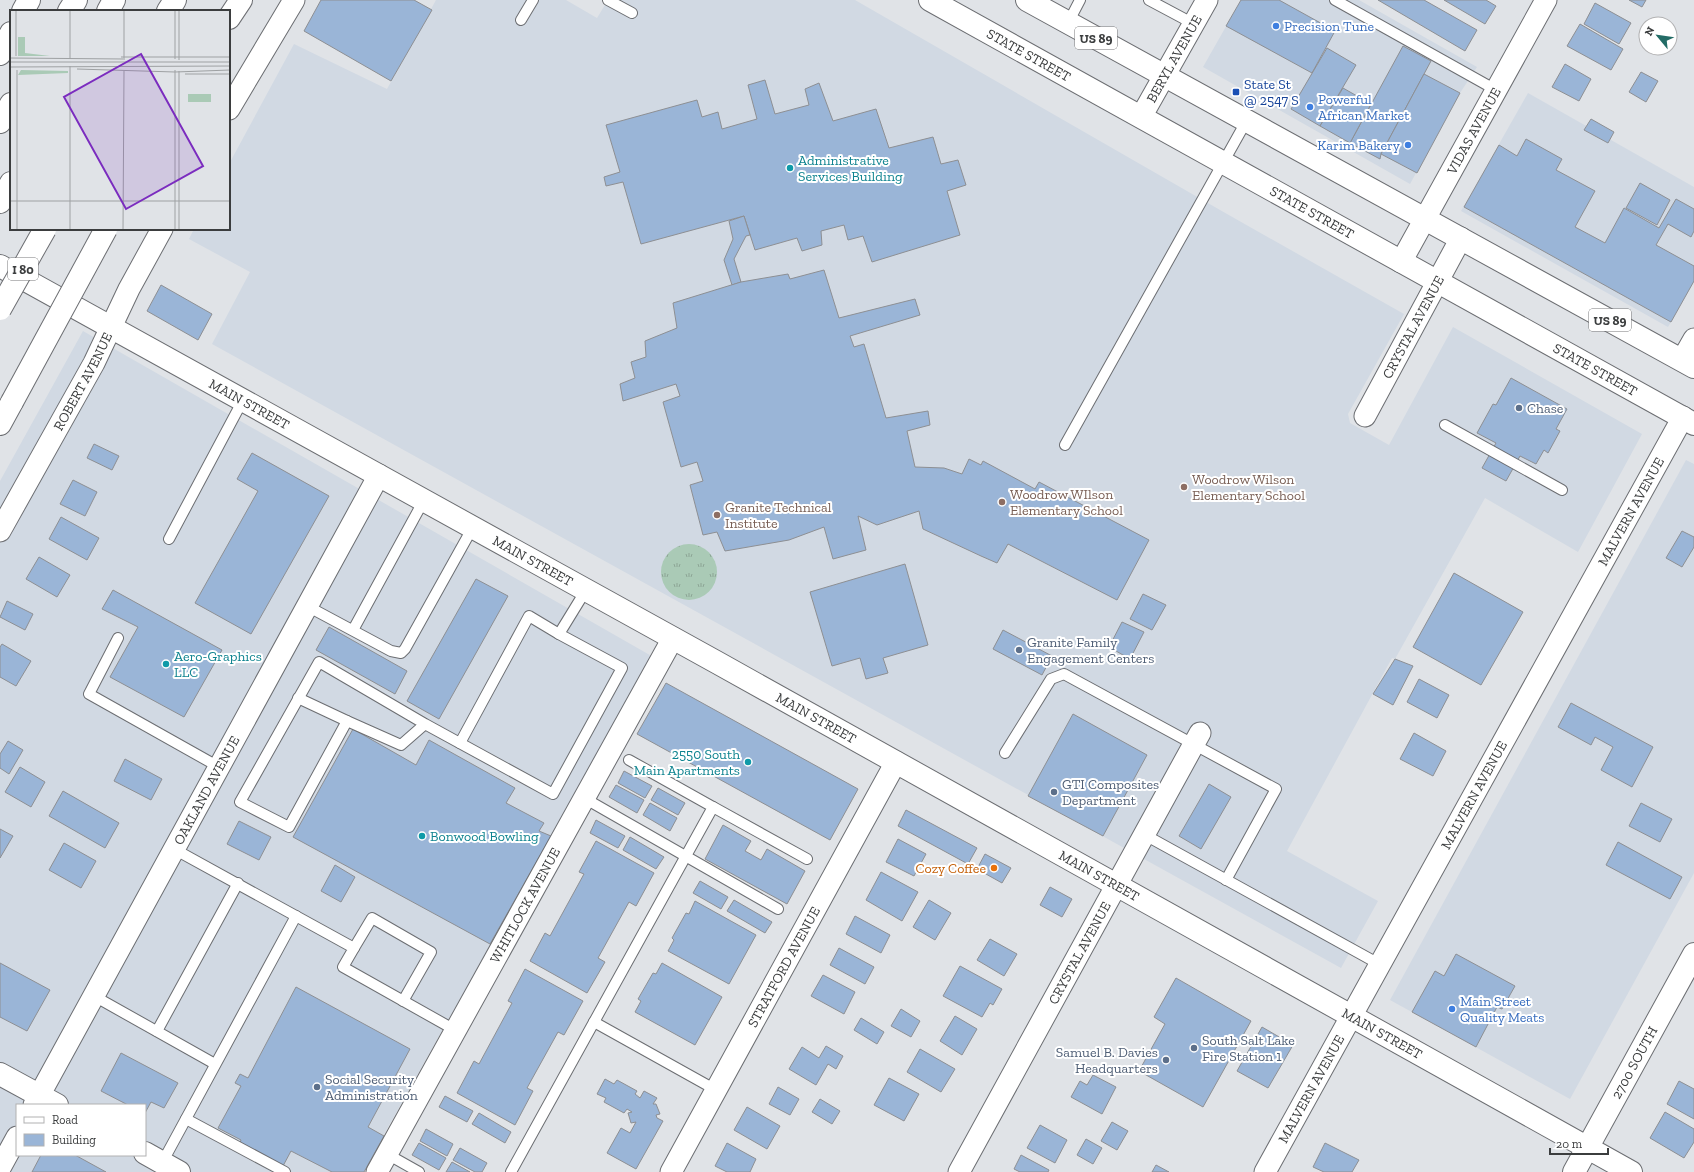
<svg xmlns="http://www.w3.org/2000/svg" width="1694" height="1172" viewBox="0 0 1694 1172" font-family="'Zilla Slab',serif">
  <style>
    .built { fill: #d1d9e3; fill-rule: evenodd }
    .park { fill: url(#park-tufts) }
    .building { fill: #9ab5d7; stroke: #8d8f93 }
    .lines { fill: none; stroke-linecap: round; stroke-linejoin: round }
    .lane-casing { stroke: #6c6e72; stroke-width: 12 }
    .street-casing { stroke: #6c6e72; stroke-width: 23 }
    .secondary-casing { stroke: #6c6e72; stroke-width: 24 }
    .primary-casing { stroke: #6c6e72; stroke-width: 24 }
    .highway-casing { stroke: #6c6e72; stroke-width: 24 }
    .lane { stroke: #fff; stroke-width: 10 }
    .street { stroke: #fff; stroke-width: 21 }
    .secondary { stroke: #fff; stroke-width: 22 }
    .primary { stroke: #fff; stroke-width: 22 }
    .highway { stroke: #fff; stroke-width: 22 }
    .highway-bridge-casing { stroke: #6c6e72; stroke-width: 24; stroke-linecap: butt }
    .highway-bridge { stroke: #fff; stroke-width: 22 }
    .shop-dot { fill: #3f7fe0; stroke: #fff; stroke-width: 1.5 }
    .transit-dot { fill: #1a4fb4; stroke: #fff; stroke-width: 1.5 }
    .culture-dot { fill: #0f9aa8; stroke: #fff; stroke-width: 1.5 }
    .service-dot { fill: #5c6f8a; stroke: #fff; stroke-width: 1.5 }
    .education-dot { fill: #8d6e63; stroke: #fff; stroke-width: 1.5 }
    .food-dot { fill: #e8710a; stroke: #fff; stroke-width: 1.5 }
    .labels { text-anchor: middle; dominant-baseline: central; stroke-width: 4; stroke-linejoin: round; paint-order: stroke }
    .shield { fill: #fff; stroke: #767778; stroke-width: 1 }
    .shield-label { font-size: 13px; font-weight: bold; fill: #3b3d3e }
    .shop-label { font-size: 14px; fill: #366cbe; stroke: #fff; text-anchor: start }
    .street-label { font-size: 14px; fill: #3b3d3e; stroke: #fff }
    .transit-label { font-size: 14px; fill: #164399; stroke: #fff; text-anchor: start }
    .culture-label { font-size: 14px; fill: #0d838f; stroke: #fff; text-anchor: start }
    .service-label { font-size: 14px; fill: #4e5e75; stroke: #fff; text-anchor: start }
    .education-label { font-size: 14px; fill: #785e54; stroke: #fff; text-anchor: start }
    .food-label { font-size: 14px; fill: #c56008; stroke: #fff; text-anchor: end }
    .inset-road { fill: none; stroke: #9ea1a3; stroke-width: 1 }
    .view { fill: #7b2cbf; fill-opacity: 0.15; stroke: #7b2cbf; stroke-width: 2 }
    .inset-edge { fill: none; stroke: #3b3d3e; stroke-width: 2 }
  </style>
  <defs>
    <pattern id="park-tufts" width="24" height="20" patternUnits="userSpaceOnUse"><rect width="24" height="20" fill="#aacab6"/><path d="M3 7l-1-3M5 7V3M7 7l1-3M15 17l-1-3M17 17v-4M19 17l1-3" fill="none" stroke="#8ca595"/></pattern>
  </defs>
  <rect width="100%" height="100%" fill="#e0e3e7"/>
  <g class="built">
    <path d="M436 0H566L597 18 608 0H855L1220 210 1404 314 1348 414 1350 423 1389 445 1453 327 1642 434 1578 552 1485 498 1395 659 1392 658 1287 851 1378 901 1341 968 212 344 250 272 189 239 194 229H229V164L294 44 387 89Z"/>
    <path d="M1241 0H1359L1477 67 1460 93 1410 184 1203 67Z"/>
    <path d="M1528 93 1694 187V282L1668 327 1461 211Z"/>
    <path d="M83 331 655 658 551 836 363 1172H0V481ZM17 1105H145V1155H17Z"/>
    <path d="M1686 460 1694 464V873L1570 1099 1390 1000Z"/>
  </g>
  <circle class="park" cx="689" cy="572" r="28"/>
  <g class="building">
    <path d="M321 0H414L432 10 391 81 304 31Z"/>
    <path d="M1241 0H1279L1335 31 1312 73 1226 26Z"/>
    <path d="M1378 0H1424L1477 30 1465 51Z"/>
    <path d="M1444 0H1486L1496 6 1485 24Z"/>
    <path d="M1629 0H1646L1642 7Z"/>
    <path d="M1595 3 1631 23 1619 44 1584 24Z"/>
    <path d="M1580 24 1623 49 1611 70 1567 46Z"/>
    <path d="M1403 46 1431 61 1381 154 1380 159 1350 143Z"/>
    <path d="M1327 48 1356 65 1320 126 1291 109Z"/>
    <path d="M1565 64 1591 79 1579 101 1552 87Z"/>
    <path d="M1641 72 1658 81 1646 102 1629 92Z"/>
    <path d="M1424 74 1460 93 1417 173 1381 154Z"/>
    <path d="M765 80 775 114 809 105 805 89 819 83 833 121 876 109 889 148 933 137 941 164 958 160 966 185 947 191 960 235 872 262 863 236 848 240 844 225 821 231 822 245 802 251 797 238 755 250 744 216 641 244 623 182 606 186 604 177 620 172 606 125 697 100 702 117 718 112 722 129 757 119 748 85Z"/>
    <path d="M1343 88 1371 104 1350 143 1320 126Z"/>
    <path d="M1591 119 1614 132 1608 143 1584 130Z"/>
    <path d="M1526 139 1562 159 1556 170 1595 191 1575 227 1605 243 1624 208 1659 228 1676 199 1694 209V231L1691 237 1668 224 1656 245 1694 266V281L1671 322 1464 207 1499 145 1517 156Z"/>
    <path d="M1640 183 1670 200 1657 225 1626 208Z"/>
    <path d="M744 216 750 235 746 236 734 259 741 282 732 285 724 260 733 239 729 221Z"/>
    <path d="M824 270 839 318 915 299 920 315 850 336 854 347 864 344 886 418 928 411 930 425 907 431 915 467 944 468 962 474 969 459 981 465 983 461 1035 489 1039 482 1149 540 1117 600 1008 544 997 563 981 556 923 529 919 511 877 525 858 516 866 550 833 559 824 527 789 540 725 551 717 532 703 535 690 485 703 481 697 462 681 467 663 402 680 396 676 384 623 401 620 384 635 378 631 362 646 357 645 341 677 328 673 303 741 282 788 274 790 279Z"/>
    <path d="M161 285 212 314 198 340 147 311Z"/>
    <path d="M1511 378 1567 409 1556 429 1560 431 1548 453 1544 450 1536 464 1520 456 1506 481 1482 468 1496 443 1477 433 1493 404 1496 405Z"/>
    <path d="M94 444 119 456 112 470 87 458Z"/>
    <path d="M252 453 329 496 251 634 195 603 258 491 237 479Z"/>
    <path d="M73 480 97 492 85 516 60 504Z"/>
    <path d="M61 517 99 538 87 560 49 539Z"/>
    <path d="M1682 531 1694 537V547L1682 567 1666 558Z"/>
    <path d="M39 557 70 575 57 597 26 579Z"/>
    <path d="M905 564 928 645 883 658 888 673 866 679 860 658 832 666 810 592Z"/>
    <path d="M1454 573 1523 612 1481 685 1413 647Z"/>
    <path d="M476 579 508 596 439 719 407 701Z"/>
    <path d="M113 590 222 650 184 717 110 677 138 627 102 609Z"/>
    <path d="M1143 594 1166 605 1152 630 1130 619Z"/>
    <path d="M7 601 33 614 25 630 0 617Z"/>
    <path d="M1122 622 1144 632 1130 659 1109 647Z"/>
    <path d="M329 627 407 671 395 694 316 650Z"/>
    <path d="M1003 630 1052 656 1042 675 993 649Z"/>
    <path d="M2 644 31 661 16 686 0 677V647Z"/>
    <path d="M1395 659 1413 666 1393 705 1373 694Z"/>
    <path d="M1419 679 1449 695 1437 718 1407 702Z"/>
    <path d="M666 683 858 789 830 840 637 734Z"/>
    <path d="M1571 703 1653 747 1632 787 1601 770 1613 747 1595 737 1591 745 1558 727Z"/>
    <path d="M1073 714 1147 755 1103 836 1028 796Z"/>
    <path d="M353 729 416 765 429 740 515 788 506 803 544 823 539 831 551 836 490 944 293 837Z"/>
    <path d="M1414 733 1446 751 1433 776 1400 759Z"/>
    <path d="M8 741 23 750 9 774 0 768V754Z"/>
    <path d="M125 759 162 779 151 800 114 781Z"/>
    <path d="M20 767 45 782 31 807 5 792Z"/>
    <path d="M624 771 652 786 645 798 618 783Z"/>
    <path d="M1209 784 1231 797 1201 849 1179 836Z"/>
    <path d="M616 785 644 800 637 813 609 797Z"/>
    <path d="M658 788 685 803 678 815 651 800Z"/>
    <path d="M63 791 119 823 105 848 49 816Z"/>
    <path d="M650 803 677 818 670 831 643 815Z"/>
    <path d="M1641 803 1672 819 1660 842 1629 826Z"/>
    <path d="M906 810 977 848 968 864 898 826Z"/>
    <path d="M596 820 625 836 618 848 590 833Z"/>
    <path d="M239 821 271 837 259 860 227 844Z"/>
    <path d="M723 825 751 841 745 851 761 860 767 849 805 871 787 904 705 859Z"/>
    <path d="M0 829 13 836 0 858Z"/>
    <path d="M630 837 664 857 656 869 623 850Z"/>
    <path d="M898 839 926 854 914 876 886 862Z"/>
    <path d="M596 841 654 873 636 906 629 902 598 958 605 962 587 993 530 961 545 933 550 936 584 874 579 872Z"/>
    <path d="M1618 842 1682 877 1670 899 1606 865Z"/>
    <path d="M64 843 96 861 81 888 49 870Z"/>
    <path d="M985 854 1011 868 1002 883 977 869Z"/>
    <path d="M335 865 355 877 341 902 321 891Z"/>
    <path d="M881 872 918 892 902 921 866 900Z"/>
    <path d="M700 881 728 897 721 909 693 893Z"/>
    <path d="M1050 887 1072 899 1062 917 1040 905Z"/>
    <path d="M734 900 772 922 765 933 727 911Z"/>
    <path d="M929 900 951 913 935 940 913 927Z"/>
    <path d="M695 901 756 935 729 984 668 951 674 940 672 938 686 913 689 914Z"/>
    <path d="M855 916 890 935 881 953 846 934Z"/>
    <path d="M990 939 1017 954 1004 976 977 960Z"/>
    <path d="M839 948 874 967 865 984 830 965Z"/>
    <path d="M1456 954 1515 986 1502 1009 1497 1007 1476 1047 1412 1012 1435 971 1444 976Z"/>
    <path d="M0 963 50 990 27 1031 0 1017Z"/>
    <path d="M662 963 722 997 695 1045 635 1012 641 1001 638 999 653 973 656 974Z"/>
    <path d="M960 966 1002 989 993 1005 990 1003 982 1017 943 996Z"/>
    <path d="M525 969 583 1001 564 1035 558 1032 527 1088 533 1091 515 1125 457 1093 474 1061 479 1064 512 1003 508 1001Z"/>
    <path d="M823 975 855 992 844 1014 811 996Z"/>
    <path d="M1176 978 1251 1021 1203 1107 1139 1071 1165 1024 1154 1017Z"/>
    <path d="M296 987 410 1049 368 1127 384 1136 364 1172H332L291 1151 283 1166 240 1143 241 1140 218 1128 241 1086 235 1083 240 1074 248 1078Z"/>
    <path d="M901 1009 920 1021 911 1037 891 1026Z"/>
    <path d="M955 1016 977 1029 962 1055 940 1041Z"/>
    <path d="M861 1018 884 1032 877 1044 854 1030Z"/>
    <path d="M1262 1027 1293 1045 1268 1088 1237 1071Z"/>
    <path d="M826 1046 843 1056 836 1069 828 1064 816 1085 789 1069 802 1047 819 1058Z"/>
    <path d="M920 1049 955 1069 941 1092 907 1072Z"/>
    <path d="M121 1053 178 1083 164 1108 151 1102 145 1113V1105H128L101 1091Z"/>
    <path d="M1093 1075 1116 1087 1102 1114 1071 1097 1080 1081 1087 1085Z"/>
    <path d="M889 1078 919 1094 904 1121 874 1105Z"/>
    <path d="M605 1079 614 1084 617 1080 637 1091 635 1094 640 1098 644 1091 657 1098 653 1104H656L660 1114 656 1115 657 1118 663 1121 636 1169 607 1153 621 1128 630 1133 636 1122 631 1123 628 1113 632 1112 627 1109 624 1113 604 1102 606 1098 597 1094Z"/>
    <path d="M1679 1081 1694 1089V1119L1667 1104Z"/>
    <path d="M778 1087 799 1099 790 1115 769 1104Z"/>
    <path d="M445 1096 473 1111 467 1122 439 1107Z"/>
    <path d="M820 1099 840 1111 832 1124 812 1112Z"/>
    <path d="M747 1107 780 1126 767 1149 734 1130Z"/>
    <path d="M1665 1112 1694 1129V1142L1684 1158 1650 1138Z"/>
    <path d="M479 1113 511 1132 505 1143 472 1124Z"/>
    <path d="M1112 1122 1128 1131 1117 1150 1101 1141Z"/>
    <path d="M1040 1125 1067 1140 1055 1163 1027 1148Z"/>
    <path d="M426 1129 453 1144 447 1156 420 1141Z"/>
    <path d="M1086 1139 1102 1148 1093 1164 1077 1155Z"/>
    <path d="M419 1143 446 1158 439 1170 412 1155Z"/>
    <path d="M727 1143 756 1159 750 1172H727L715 1166Z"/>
    <path d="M1325 1143 1359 1160 1352 1172H1324L1313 1167Z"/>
    <path d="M460 1148 487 1163 482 1172H475L453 1160Z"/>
    <path d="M41 1155H75L106 1172H32Z"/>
    <path d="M1021 1155 1049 1170 1048 1172H1020L1014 1169Z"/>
    <path d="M452 1162 470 1172H446Z"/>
    <path d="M1156 1165 1169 1172H1152Z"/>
  </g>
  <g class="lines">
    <g class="lane-casing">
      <g id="lane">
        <path d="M608 0 632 13"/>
        <path d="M1149 0 1194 24"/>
        <path d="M1335 0 1496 90"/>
        <path d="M521 20 533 0"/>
        <path d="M1068 23 1080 0"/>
        <path d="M1445 425 1562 490"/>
        <path d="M1065 445 1247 120"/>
        <path d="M169 539 243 400"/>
        <path d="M307 606 391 651 401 653 405 649 473 527"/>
        <path d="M353 630 424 500"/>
        <path d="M118 638 89 694 219 767"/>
        <path d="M298 698 347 721"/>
        <path d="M425 724 319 662 240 802 289 827 347 721 401 745 425 724 553 794 622 668 559 634 586 590"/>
        <path d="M460 743 529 616 559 634"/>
        <path d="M1005 753 1051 679 1064 674 1276 789 1226 880"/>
        <path d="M584 798 778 909"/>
        <path d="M713 807 807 859"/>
        <path d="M1145 835 1379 964"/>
        <path d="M174 849 354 948 343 967 455 1030"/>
        <path d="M354 948 372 918 431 952 403 1001"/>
        <path d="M94 996 215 1064"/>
        <path d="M594 1022 713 807 629 760"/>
        <path d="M157 1031 238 883"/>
        <path d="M186 1119 285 1172"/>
        <path d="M387 1154 419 1172"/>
        <path d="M162 1163 296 916"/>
        <path d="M511 1172 594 1022 716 1090"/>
      </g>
    </g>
    <g class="street-casing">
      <g id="street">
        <path d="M229 109 294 0"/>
        <path id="s1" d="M1141 117 1207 0"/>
        <path id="s2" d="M1401 262 1546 0"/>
        <path d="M1682 360 1694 339"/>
        <path id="s3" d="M1365 416 1461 238"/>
        <path id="s4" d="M0 531 94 363 129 289 162 229"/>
        <path id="s5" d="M34 1105 379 475"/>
        <path d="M0 1168 17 1137"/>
        <path id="s6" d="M377 1172 673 638"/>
        <path id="s7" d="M671 1172 896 762"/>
        <path id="s8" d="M959 1172 1200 733"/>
        <path id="s9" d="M1265 1172 1683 417"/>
      </g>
    </g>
    <g class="secondary-casing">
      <g id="secondary">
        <path id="s10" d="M0 266 718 663 1631 1172"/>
        <path d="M0 1074 57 1105"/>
        <path d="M145 1153 179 1172"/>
        <path id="s11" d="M1574 1172 1694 954"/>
      </g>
    </g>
    <g class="primary-casing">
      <g id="primary">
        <path id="s12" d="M930 0 1694 424"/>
        <path d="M1027 0 1694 367"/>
      </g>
    </g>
    <g class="highway-casing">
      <g id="highway">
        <path d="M23 11 29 0"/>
        <path d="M69 11 76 0"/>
        <path d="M108 11 114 0"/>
        <path d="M168 11 175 0"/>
        <path d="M229 18 241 0"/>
        <path d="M0 54 11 33"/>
        <path d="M0 122 11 104"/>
        <path d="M0 202 11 183"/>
        <path d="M0 424 12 402"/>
      </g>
    </g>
    <use href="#lane" class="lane"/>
    <use href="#street" class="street"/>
    <use href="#secondary" class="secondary"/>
    <use href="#primary" class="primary"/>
    <use href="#highway" class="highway"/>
    <g class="highway-bridge-casing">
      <g id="highway-bridge">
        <path d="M0 309 45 229"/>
        <path d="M12 402 106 229"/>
      </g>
    </g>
    <use href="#highway-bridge" class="highway-bridge"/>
  </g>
  <g class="shop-dot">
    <circle cx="1276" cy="26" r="4"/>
    <circle cx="1310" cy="107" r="4"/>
    <circle cx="1408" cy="145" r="4"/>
    <circle cx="1452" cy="1009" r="4"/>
  </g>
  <rect class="transit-dot" x="1232" y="88" width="8" height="8" rx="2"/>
  <g class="culture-dot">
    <circle cx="790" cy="168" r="4"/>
    <circle cx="166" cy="664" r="4"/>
    <circle cx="748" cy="762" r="4"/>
    <circle cx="422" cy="836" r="4"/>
  </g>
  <g class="service-dot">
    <circle cx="1519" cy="408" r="4"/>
    <circle cx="1019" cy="650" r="4"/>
    <circle cx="1054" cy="792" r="4"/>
    <circle cx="1194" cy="1048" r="4"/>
    <circle cx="1166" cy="1060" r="4"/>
    <circle cx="317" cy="1087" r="4"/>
  </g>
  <g class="education-dot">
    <circle cx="1184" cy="487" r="4"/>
    <circle cx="1002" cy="502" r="4"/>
    <circle cx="717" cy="515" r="4"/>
  </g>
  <circle class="food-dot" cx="994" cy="868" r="4"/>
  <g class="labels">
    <g class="shield">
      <rect x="1075" y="27" width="42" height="22" rx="3"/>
      <rect x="8" y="258" width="30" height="22" rx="3"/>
      <rect x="1589" y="309" width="42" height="22" rx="3"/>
    </g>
    <g class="shield-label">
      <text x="1096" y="38">US 89</text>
      <text x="23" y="269">I 80</text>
      <text x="1610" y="320">US 89</text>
    </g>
    <g class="shop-label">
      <text x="1284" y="26">Precision Tune</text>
      <text x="1318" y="99">Powerful<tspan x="1318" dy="16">African Market</tspan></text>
      <text x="1400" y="145" text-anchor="end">Karim Bakery</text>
      <text x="1460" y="1001">Main Street<tspan x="1460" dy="16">Quality Meats</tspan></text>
    </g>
    <g class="street-label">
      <text stroke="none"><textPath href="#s12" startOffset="113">STATE STREET</textPath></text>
      <text stroke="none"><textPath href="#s1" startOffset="67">BERYL AVENUE</textPath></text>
      <text stroke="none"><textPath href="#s2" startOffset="150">VIDAS AVENUE</textPath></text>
      <text stroke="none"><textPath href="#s12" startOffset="437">STATE STREET</textPath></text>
      <text stroke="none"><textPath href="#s3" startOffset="101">CRYSTAL AVENUE</textPath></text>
      <text stroke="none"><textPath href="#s12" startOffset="761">STATE STREET</textPath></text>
      <text stroke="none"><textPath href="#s4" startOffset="171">ROBERT AVENUE</textPath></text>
      <text stroke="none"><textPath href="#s10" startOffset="285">MAIN STREET</textPath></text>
      <text stroke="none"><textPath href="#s9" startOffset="755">MALVERN AVENUE</textPath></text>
      <text stroke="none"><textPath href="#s10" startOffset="609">MAIN STREET</textPath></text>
      <text stroke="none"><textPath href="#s10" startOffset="933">MAIN STREET</textPath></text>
      <text stroke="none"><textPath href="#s5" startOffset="359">OAKLAND AVENUE</textPath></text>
      <text stroke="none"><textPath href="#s9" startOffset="431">MALVERN AVENUE</textPath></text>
      <text stroke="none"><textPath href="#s10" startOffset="1257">MAIN STREET</textPath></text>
      <text stroke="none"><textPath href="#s6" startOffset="305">WHITLOCK AVENUE</textPath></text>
      <text stroke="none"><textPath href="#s8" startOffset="250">CRYSTAL AVENUE</textPath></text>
      <text stroke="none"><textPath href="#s7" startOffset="234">STRATFORD AVENUE</textPath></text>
      <text stroke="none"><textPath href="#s10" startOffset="1581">MAIN STREET</textPath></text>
      <text stroke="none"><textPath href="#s11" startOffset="125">2700 SOUTH</textPath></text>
      <text stroke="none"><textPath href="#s9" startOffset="95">MALVERN AVENUE</textPath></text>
    </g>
    <g class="transit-label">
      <text x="1244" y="84">State St<tspan x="1244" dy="16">@ 2547 S</tspan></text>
    </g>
    <g class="culture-label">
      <text x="798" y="160">Administrative<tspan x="798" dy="16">Services Building</tspan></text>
      <text x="174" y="656">Aero-Graphics<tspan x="174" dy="16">LLC</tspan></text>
      <text x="740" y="754" text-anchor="end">2550 South<tspan x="740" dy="16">Main Apartments</tspan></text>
      <text x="430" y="836">Bonwood Bowling</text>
    </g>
    <g class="service-label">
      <text x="1527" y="408">Chase</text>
      <text x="1027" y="642">Granite Family<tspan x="1027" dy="16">Engagement Centers</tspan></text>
      <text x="1062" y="784">GTI Composites<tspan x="1062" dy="16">Department</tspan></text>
      <text x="1202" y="1040">South Salt Lake<tspan x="1202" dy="16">Fire Station 1</tspan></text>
      <text x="1158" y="1052" text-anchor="end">Samuel B. Davies<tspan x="1158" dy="16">Headquarters</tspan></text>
      <text x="325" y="1079">Social Security<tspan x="325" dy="16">Administration</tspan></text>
    </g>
    <g class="education-label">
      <text x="1192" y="479">Woodrow Wilson<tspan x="1192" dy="16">Elementary School</tspan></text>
      <text x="1010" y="494">Woodrow WIlson<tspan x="1010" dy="16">Elementary School</tspan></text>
      <text x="725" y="507">Granite Technical<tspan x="725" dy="16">Institute</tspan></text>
    </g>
    <g class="food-label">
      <text x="986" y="868">Cozy Coffee</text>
    </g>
  </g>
  <g transform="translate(10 10)">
    <rect width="220" height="220" fill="#e0e3e7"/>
    <path d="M8 27H15V43L40 46H8ZM11 60 58 61V63L8 65Z" fill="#aacab6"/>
    <path d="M178 84H201V92H178Z" fill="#aacab6"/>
    <path class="inset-road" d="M60 0V49M114 0V48M169 0V50M6 46V0M111 47H220M0 48 115 49M165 49V0M0 52H220M60 56V220M0 57 220 56M67 59 165 62 220 60M165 60V220M175 64H220M0 191H220M7 220V60M113 220 114 61M169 220V61"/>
    <path class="view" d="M131 44 193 156 116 199 54 87Z"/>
    <rect width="220" height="220" class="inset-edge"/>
  </g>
  <rect x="16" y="1104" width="130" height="52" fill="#ffffff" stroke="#b1b1b2"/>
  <rect x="24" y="1117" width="20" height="6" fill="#ffffff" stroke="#b1b1b2"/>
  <text x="52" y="1124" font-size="12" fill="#3b3d3e">Road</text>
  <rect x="24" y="1134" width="20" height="12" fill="#9ab5d7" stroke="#b1b1b2"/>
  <text x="52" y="1144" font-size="12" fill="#3b3d3e">Building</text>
  <g transform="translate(1658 36) rotate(299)"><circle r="19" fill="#ffffff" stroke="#b1b1b2"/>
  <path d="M0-3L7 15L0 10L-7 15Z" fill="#236c66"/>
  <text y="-6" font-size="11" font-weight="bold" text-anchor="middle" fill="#3b3d3e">N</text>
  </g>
  <path d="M1550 1148v6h58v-6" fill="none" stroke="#3b3d3e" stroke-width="2"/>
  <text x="1556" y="1148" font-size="12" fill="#3b3d3e" stroke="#ffffff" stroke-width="3" paint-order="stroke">20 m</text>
</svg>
